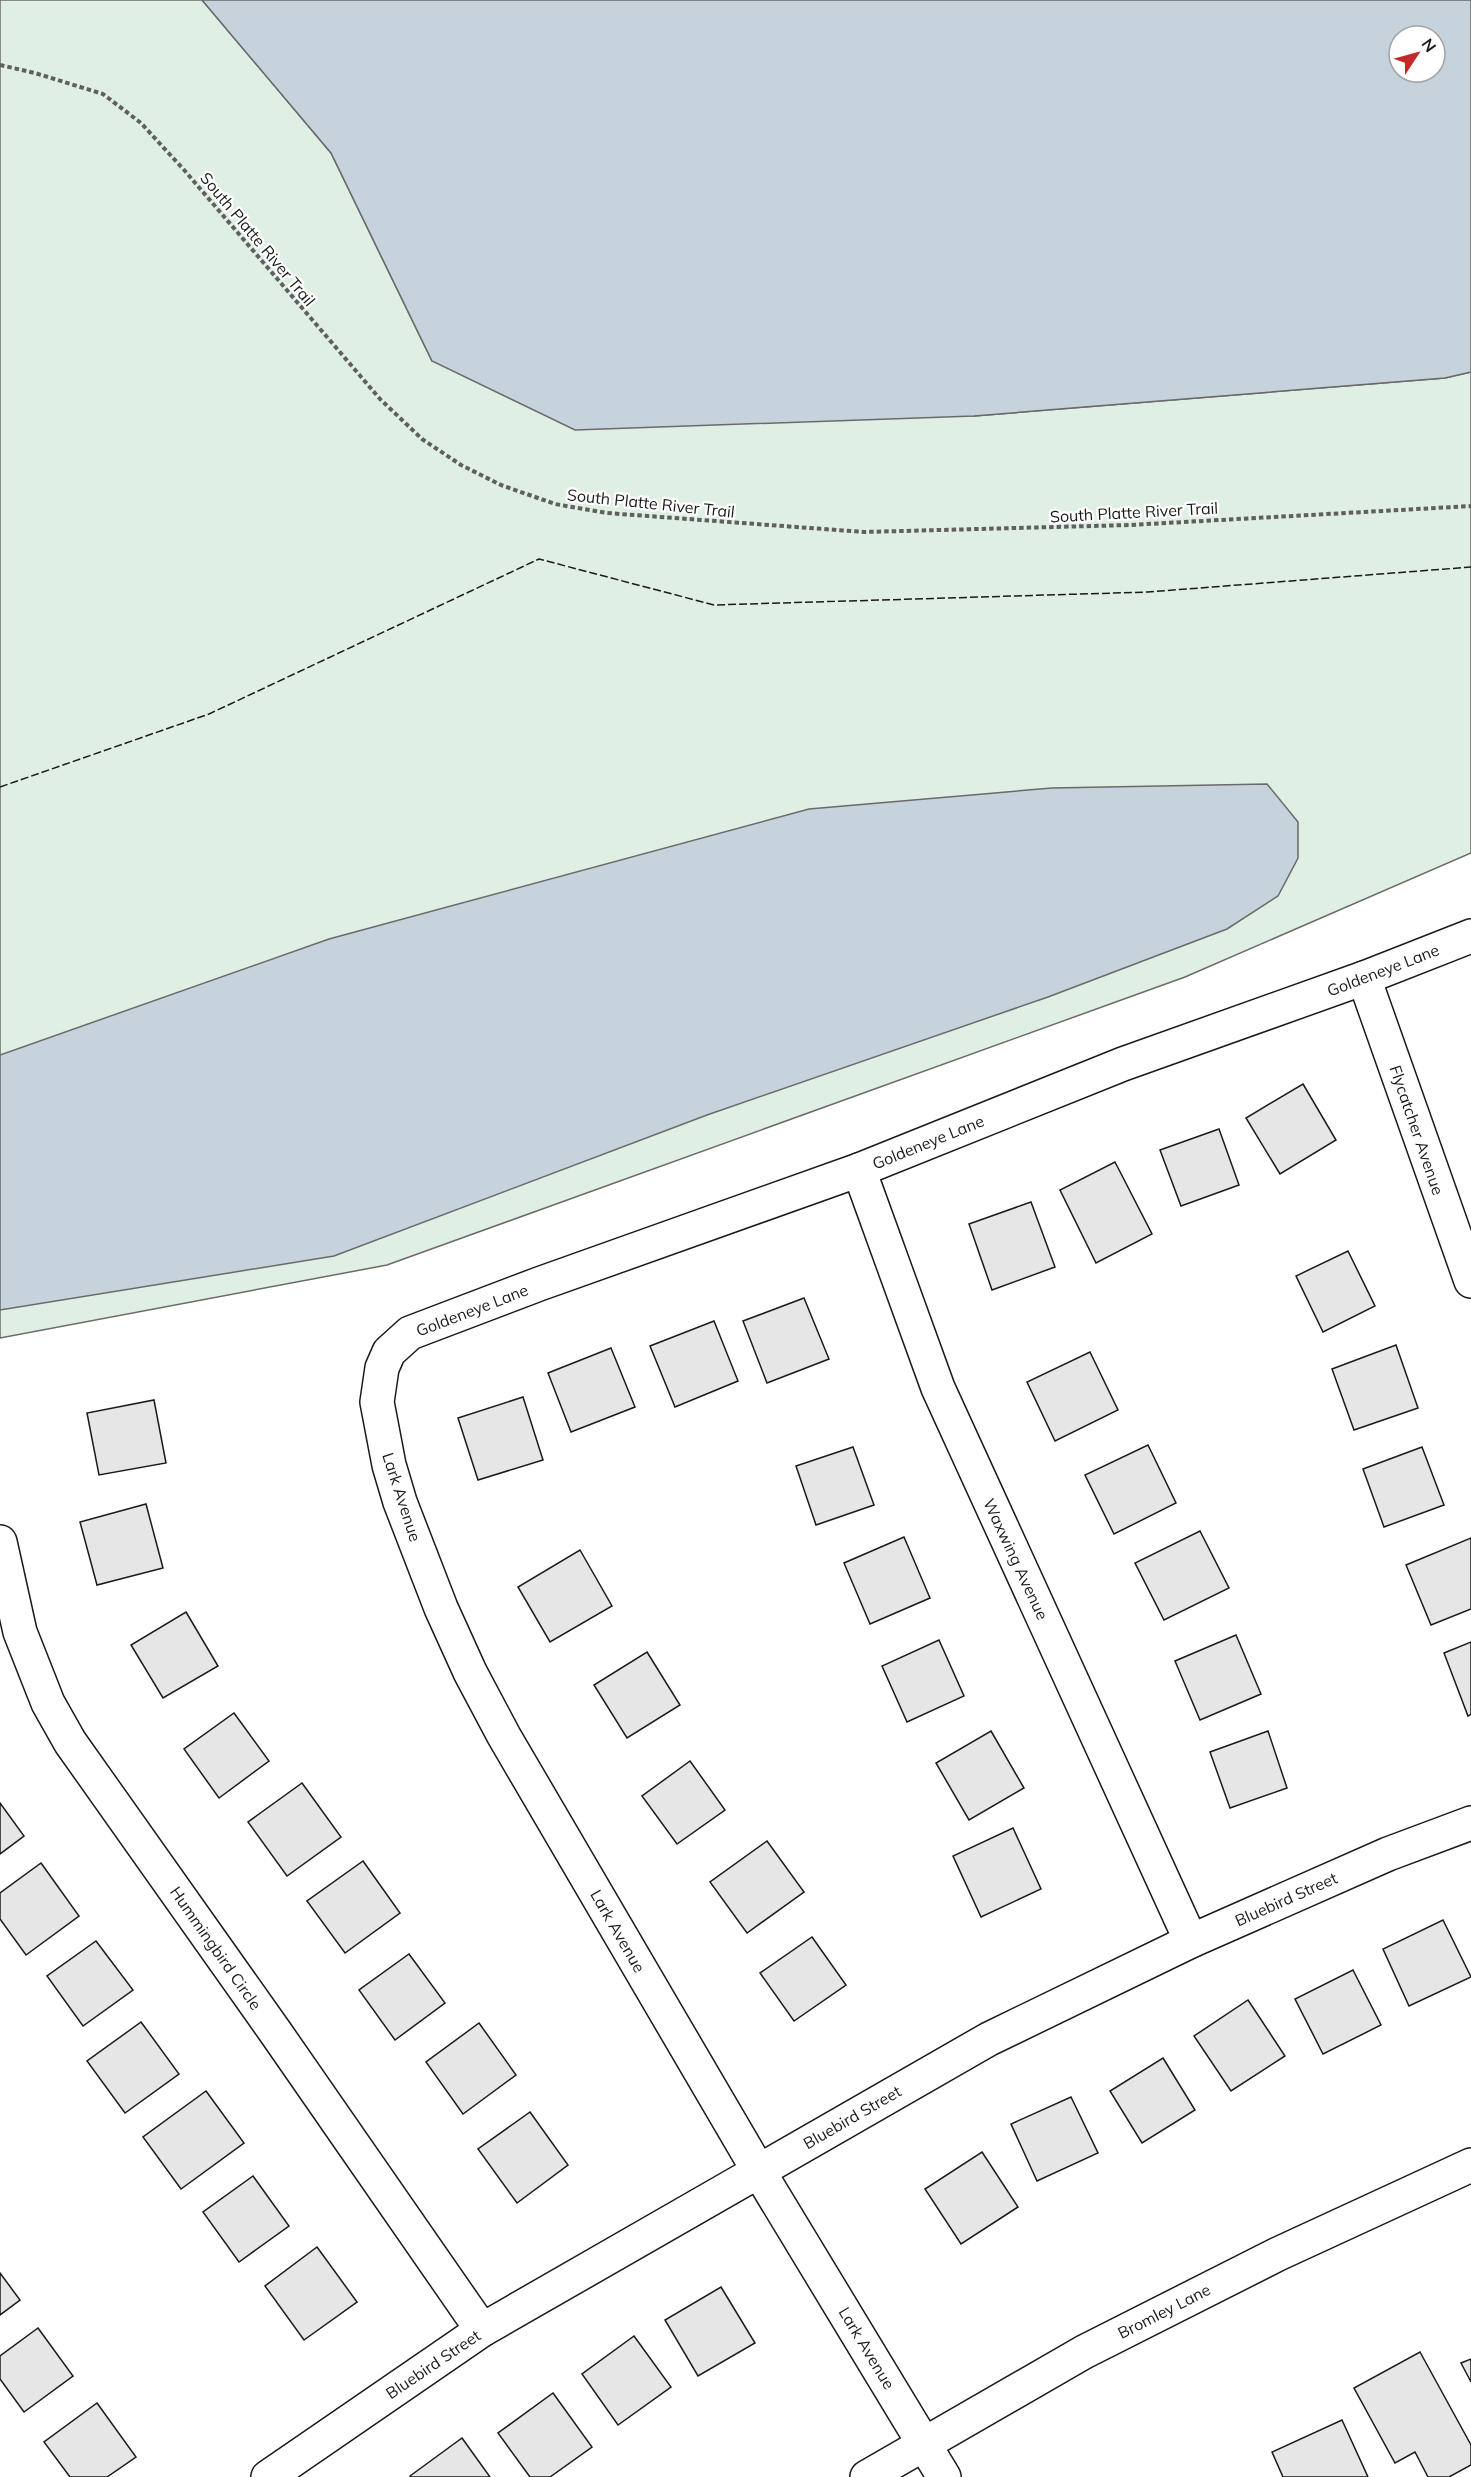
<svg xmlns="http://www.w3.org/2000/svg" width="1471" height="2477" viewBox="0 0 1471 2477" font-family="Mulish,sans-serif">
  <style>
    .green { fill: #e0efe3; stroke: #6a6a6a; stroke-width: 1.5 }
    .water { fill: #c6d2dc; stroke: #6a6a6a; stroke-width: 1.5; fill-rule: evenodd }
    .building { fill: #e6e6e6; stroke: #1a1a1a; stroke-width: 1.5 }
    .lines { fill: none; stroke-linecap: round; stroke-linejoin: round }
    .minor-casing { stroke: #1a1a1a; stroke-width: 36 }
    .tertiary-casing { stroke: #1a1a1a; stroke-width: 36 }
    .path { stroke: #5f5f5f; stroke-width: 4; stroke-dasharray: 4.5 3; stroke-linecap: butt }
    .minor { stroke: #fff; stroke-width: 33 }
    .tertiary { stroke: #fff; stroke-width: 33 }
    .fence { stroke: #1a1a1a; stroke-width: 1.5; stroke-dasharray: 8 3; stroke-linecap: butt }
    .labels { text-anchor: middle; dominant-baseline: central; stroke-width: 4.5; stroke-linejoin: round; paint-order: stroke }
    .street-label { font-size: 16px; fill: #1a1a1a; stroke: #fff }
  </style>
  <rect width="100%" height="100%" fill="#fff"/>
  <path class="green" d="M0 0H202L331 153 432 361 974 416 1445 378 1471 372V853L1185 977 387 1265 0 1338Z"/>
  <g class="water">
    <path d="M202 0H1471V372L1445 378 974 416 575 430 432 361 331 153ZM1399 36H1435V72H1399Z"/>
    <path d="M1267 784 1298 822V858L1278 896 1227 929 1048 997 707 1115 334 1256 0 1310V1055L329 939 809 809 1052 788Z"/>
  </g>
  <g class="building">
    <path d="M1303 1084 1336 1140 1280 1174 1246 1118Z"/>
    <path d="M1219 1129 1239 1185 1181 1206 1160 1150Z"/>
    <path d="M1115 1162 1152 1234 1096 1263 1060 1190Z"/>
    <path d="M1031 1202 1055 1267 992 1290 969 1224Z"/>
    <path d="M1348 1251 1375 1306 1323 1332 1296 1276Z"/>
    <path d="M804 1298 829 1359 767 1383 743 1321Z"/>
    <path d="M714 1321 738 1381 675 1407 650 1346Z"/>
    <path d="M1396 1345 1418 1408 1354 1430 1332 1369Z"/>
    <path d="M611 1348 635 1407 571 1432 548 1373Z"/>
    <path d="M1090 1352 1118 1410 1055 1441 1027 1382Z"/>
    <path d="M523 1397 543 1460 478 1480 458 1418Z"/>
    <path d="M154 1400 166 1463 99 1475 87 1413Z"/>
    <path d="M1148 1445 1176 1503 1114 1534 1085 1475Z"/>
    <path d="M853 1447 874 1505 816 1525 796 1466Z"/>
    <path d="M1422 1447 1444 1505 1384 1527 1363 1469Z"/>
    <path d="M146 1504 163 1568 97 1585 80 1522Z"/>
    <path d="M1200 1531 1229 1588 1164 1620 1135 1563Z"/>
    <path d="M904 1537 930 1598 870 1624 844 1563Z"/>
    <path d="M1471 1538V1609L1431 1625 1406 1565Z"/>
    <path d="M580 1550 612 1606 550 1642 518 1587Z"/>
    <path d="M186 1612 218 1666 163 1698 131 1645Z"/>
    <path d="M1236 1635 1261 1694 1200 1720 1175 1661Z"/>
    <path d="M939 1640 964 1696 907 1722 882 1666Z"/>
    <path d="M1471 1642V1714L1468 1716 1444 1653Z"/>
    <path d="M647 1652 680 1705 627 1738 594 1685Z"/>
    <path d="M234 1713 269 1761 219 1798 184 1749Z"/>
    <path d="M991 1731 1024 1788 969 1820 936 1763Z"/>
    <path d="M1268 1731 1287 1788 1230 1808 1210 1752Z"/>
    <path d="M690 1761 725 1810 677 1844 642 1796Z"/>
    <path d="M302 1783 341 1837 287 1876 248 1822Z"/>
    <path d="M0 1803 24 1836 0 1854Z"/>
    <path d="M1013 1828 1041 1889 981 1917 953 1856Z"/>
    <path d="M767 1841 804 1892 747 1933 710 1882Z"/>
    <path d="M363 1861 400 1913 345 1953 307 1901Z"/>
    <path d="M41 1863 79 1916 26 1955 0 1919V1893Z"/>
    <path d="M1443 1920 1471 1977 1409 2006 1383 1949Z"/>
    <path d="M812 1937 846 1985 794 2021 760 1973Z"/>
    <path d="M96 1941 133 1990 83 2026 47 1976Z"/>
    <path d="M409 1954 445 2003 395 2040 359 1990Z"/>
    <path d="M1353 1970 1381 2025 1323 2054 1295 1999Z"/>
    <path d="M1248 2000 1285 2056 1231 2091 1194 2036Z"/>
    <path d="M141 2022 179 2074 125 2113 87 2061Z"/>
    <path d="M479 2023 516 2075 463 2114 426 2062Z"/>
    <path d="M1163 2058 1195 2110 1142 2143 1110 2091Z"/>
    <path d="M206 2091 244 2143 181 2189 143 2137Z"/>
    <path d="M1071 2097 1098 2153 1037 2181 1011 2124Z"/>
    <path d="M530 2112 568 2165 517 2203 478 2149Z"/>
    <path d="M982 2152 1018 2207 961 2244 925 2189Z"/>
    <path d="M253 2176 289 2226 239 2262 203 2212Z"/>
    <path d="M317 2247 357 2302 304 2340 265 2286Z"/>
    <path d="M0 2273 20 2300 0 2315Z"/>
    <path d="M721 2287 755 2343 698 2376 665 2320Z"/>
    <path d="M38 2328 73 2376 24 2412 0 2379V2356Z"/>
    <path d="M634 2336 671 2387 618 2425 582 2374Z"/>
    <path d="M1420 2352 1471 2445V2465L1449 2477H1428L1415 2452 1395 2463 1354 2388Z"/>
    <path d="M1471 2359V2382L1461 2363Z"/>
    <path d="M553 2393 592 2447 550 2477H530L498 2433Z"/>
    <path d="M97 2403 136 2457 107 2477H70L44 2442Z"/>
    <path d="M1342 2420 1368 2477H1283L1272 2452Z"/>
    <path d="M462 2438 490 2477H411L410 2476Z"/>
  </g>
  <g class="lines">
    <g class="minor-casing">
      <g id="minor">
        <path d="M1364 978 1471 1281"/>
        <path d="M859 1170 938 1388 1191 1941"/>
        <path d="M0 1542 20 1632 48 1703 70 1742 276 2033 482 2330"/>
        <path d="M268 2477 482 2330 989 2039 1191 1941 1388 1854 1471 1823"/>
        <path d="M944 2477 758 2170 504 1736 470 1672 441 1608 400 1502 389 1465 377 1402 382 1368 389 1352 410 1333 539 1284 859 1170 1123 1064 1364 978 1471 936"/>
      </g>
    </g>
    <g class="tertiary-casing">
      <path id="tertiary" d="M867 2477 1084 2352 1278 2254 1471 2165"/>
    </g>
    <path class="path" d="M0 65 35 73 103 94 141 123 185 171 380 399 422 439 461 465 501 485 555 504 607 513 864 532 1130 525 1471 506"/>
    <use href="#minor" class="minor"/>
    <use href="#tertiary" class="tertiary"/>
    <path class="fence" d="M0 787 209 714 539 559 714 605 1148 592 1471 567"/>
  </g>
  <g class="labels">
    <g class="street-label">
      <text transform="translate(258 239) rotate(50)">South Platte River Trail</text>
      <text transform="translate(651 503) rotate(6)">South Platte River Trail</text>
      <text transform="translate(1134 512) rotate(-3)">South Platte River Trail</text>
      <text transform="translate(1383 970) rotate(-21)">Goldeneye Lane</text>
      <text transform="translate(1417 1130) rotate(71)">Flycatcher Avenue</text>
      <text transform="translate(928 1142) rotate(-22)">Goldeneye Lane</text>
      <text transform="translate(472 1310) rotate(-21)">Goldeneye Lane</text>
      <text transform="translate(402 1497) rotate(72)">Lark Avenue</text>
      <text transform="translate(1016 1559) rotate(65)">Waxwing Avenue</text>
      <text transform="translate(1286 1899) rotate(-24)">Bluebird Street</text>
      <text transform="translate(618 1931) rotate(60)">Lark Avenue</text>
      <text transform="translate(216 1948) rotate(55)">Hummingbird Circle</text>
      <text transform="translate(852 2117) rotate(-30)">Bluebird Street</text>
      <text transform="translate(1164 2311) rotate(-27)">Bromley Lane</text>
      <text transform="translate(867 2348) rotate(59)">Lark Avenue</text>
      <text transform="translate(433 2364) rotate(-34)">Bluebird Street</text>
    </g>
  </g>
  <g transform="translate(1417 54) rotate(54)"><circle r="28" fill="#ffffff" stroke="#a3a3a3" stroke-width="1.5"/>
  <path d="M0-4.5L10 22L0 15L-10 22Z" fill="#c62828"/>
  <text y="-9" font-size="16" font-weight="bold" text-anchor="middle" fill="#1a1a1a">N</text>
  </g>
</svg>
